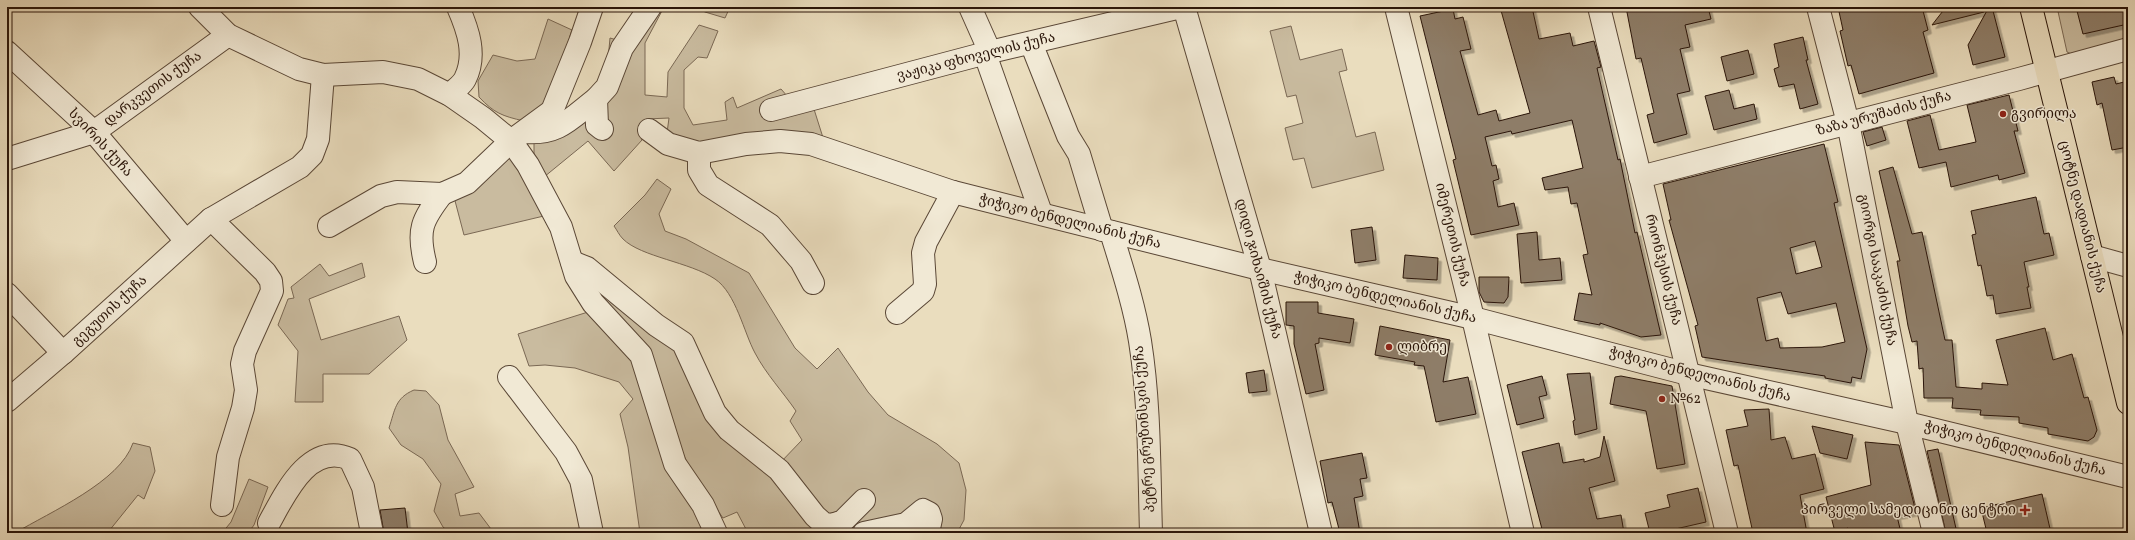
<svg xmlns="http://www.w3.org/2000/svg" width="2135" height="540" viewBox="0 0 2135 540" font-family="Vollkorn,'Noto Serif Georgian',serif">
  <style>
    .green { fill: #c9bb9f; stroke: #7a6854 }
    .building { fill: #8e7d67; stroke: #2a1509; fill-rule: evenodd; filter: url(#shadow) }
    .lines { fill: none; stroke-linecap: round; stroke-linejoin: round }
    .minor-casing { stroke: #5a4736; stroke-width: 24 }
    .major-casing { stroke: #2a1509; stroke-width: 24 }
    .minor { stroke: #f1e9d5; stroke-width: 22 }
    .major { stroke: #eaddbe; stroke-width: 22 }
    .poi-dot { fill: #8f2418; stroke: #f1e9d5; stroke-width: 1.5 }
    .labels { text-anchor: middle; dominant-baseline: central; stroke-width: 3; stroke-linejoin: round; paint-order: stroke }
    .street-label { font-size: 14px; fill: #2a1509; stroke: #f1e9d5 }
    .poi-label { font-size: 14px; fill: #2a1509; stroke: #f1e9d5; text-anchor: start }
  </style>
  <defs>
    <filter id="shadow"><feDropShadow dx="3.5" dy="3.5" stdDeviation="0" flood-color="#0004"/></filter>
  </defs>
  <rect width="100%" height="100%" fill="#eaddbe"/>
  <filter id="stains"><feTurbulence type="fractalNoise" baseFrequency=".005" numOctaves="4"/><feColorMatrix values="0 0 0 0 .2 0 0 0 0 .09 0 0 0 0 .02 0 0 0 .5 -.17"/></filter>
  <radialGradient id="worn" r=".72"><stop offset=".6" stop-color="#630" stop-opacity="0"/><stop offset="1" stop-color="#630" stop-opacity=".3"/></radialGradient>
  <g class="green">
    <path d="M646 7H664L645 43V95L667 97 668 72 699 25 718 31 707 58 698 57 684 70V108L693 125 727 120 725 102 733 97 737 108 781 89 788 97 813 106 825 144 701 145 667 133 669 118 646 119 639 128 642 140 614 171 588 141 544 177 534 154V139L586 100 597 81 606 82 610 38 624 42Z"/>
    <path d="M696 7H730L725 18 705 12Z"/>
    <path d="M2057 7H2128V42L2076 56 2067 52Z"/>
    <path d="M548 19 572 30 546 108 524 121C502 116 494 113 479 97L478 81 493 55 517 61 535 59Z"/>
    <path d="M1291 26 1300 60 1342 49 1347 70 1339 72 1356 137 1375 132 1384 170 1312 188 1304 158 1293 160 1285 128 1303 123 1296 95 1287 97 1270 31Z"/>
    <path d="M508 153 548 215 464 235 454 197Z"/>
    <path d="M657 179 671 189 659 214 665 231 686 239 749 273 795 348 817 369 838 348 868 392 888 415 937 444 959 463 966 490 964 520 957 533H748L737 512 723 518 691 472 674 432 589 280 677 348 691 379 779 464 802 440 790 421 796 411C783 392 766 374 755 353 744 333 736 293 715 279 690 262 641 257 623 239 619 235 617 230 614 226L645 195Z"/>
    <path d="M362 263 365 277 309 299 321 340 399 316 407 340 369 374H323V402H295L298 351 278 325 288 299 294 298 291 287 320 264 329 276Z"/>
    <path d="M588 312 638 362 708 533H640L628 447 620 414 633 399 619 382 575 368 545 365 529 366 518 334Z"/>
    <path d="M414 390 426 391 439 405 448 440 474 487 455 494 460 516 479 513 494 533H450L443 527 434 511 441 484 423 459 401 445 389 428C395 410 395 398 414 390Z"/>
    <path d="M133 443 150 447 155 471 144 499 138 495 109 531 100 533H15C50 512 120 482 133 443Z"/>
    <path d="M249 479 268 487 254 525 248 533H222L231 522Z"/>
  </g>
  <g class="building">
    <path d="M1500 7H1532L1539 39 1570 33 1573 46 1594 41 1601 67 1597 68 1618 160 1620 159 1635 233 1637 232 1661 335 1641 337 1600 323V325L1574 320 1579 293 1592 295 1583 255 1588 254 1577 203 1571 204 1568 187 1545 190 1542 178 1583 168 1572 120 1512 134 1511 131 1485 137 1492 166 1496 165 1499 179 1493 181 1498 207 1514 203 1519 225 1471 235 1453 160 1456 159 1420 16 1453 9 1455 19 1463 17 1471 49 1460 51 1478 115 1496 110 1499 121 1530 113Z"/>
    <path d="M1626 7H1708L1711 19 1685 25 1690 47 1680 49 1690 91 1677 94 1687 134 1654 143 1647 115 1654 113 1641 58 1636 59Z"/>
    <path d="M1838 7H1922L1928 30 1923 32 1934 73 1859 94 1851 65 1848 66 1840 31 1843 30Z"/>
    <path d="M1946 7H1984V12L1932 25Z"/>
    <path d="M1989 7H1992L2005 57 1973 65 1968 45Z"/>
    <path d="M2076 7H2128V24L2083 34Z"/>
    <path d="M1803 37 1808 60H1806L1818 104 1800 109 1794 84 1779 87 1774 69 1779 67 1774 44Z"/>
    <path d="M1748 50 1754 74 1727 81 1721 57Z"/>
    <path d="M2114 77 2116 84 2128 81V147L2112 150 2102 103 2097 105 2092 82Z"/>
    <path d="M1729 90 1734 109 1754 104 1757 119 1714 130 1705 96Z"/>
    <path d="M2009 95 2018 131H2014L2025 173 1999 180 1998 175 1951 187 1946 162 1919 168 1907 121 1930 115 1939 150 1976 142 1967 105Z"/>
    <path d="M1882 127 1886 140 1867 146 1863 132Z"/>
    <path d="M1824 144 1838 202 1834 203 1867 349 1861 379 1852 377 1851 383 1825 378V376L1702 357 1695 326 1698 325 1669 220H1671L1663 184ZM1815 241 1822 267 1796 274 1790 248ZM1781 292 1788 314 1836 303 1845 342 1822 347 1780 348 1778 338 1766 341 1757 298Z"/>
    <path d="M1893 167 1912 234 1922 232 1945 340H1952L1956 387 1982 389V383L2008 385 1996 340 2045 328 2053 360 2072 354 2084 398 2088 397 2097 430 2094 437 2088 441 2048 434V428L2019 423V417L1980 415 1981 410 1952 408 1953 398H1924L1923 368 1919 369 1917 341 1912 342 1908 326 1897 261H1900L1879 171Z"/>
    <path d="M2036 197 2044 234 2049 233 2054 255 2024 262 2029 287H2027L2031 308 1996 314 1993 295 1987 296 1981 265 1978 266 1972 235 1976 234 1971 211Z"/>
    <path d="M1372 227 1376 260 1355 263 1351 230Z"/>
    <path d="M1537 232 1539 260 1560 258 1562 280 1521 283 1517 234Z"/>
    <path d="M1405 255 1438 258 1437 280 1403 278Z"/>
    <path d="M1479 277H1509L1508 297 1504 303 1484 302 1479 292Z"/>
    <path d="M1286 302H1318V313L1354 319 1350 343 1319 338V343L1315 344 1324 390 1306 394 1294 344V326L1286 325Z"/>
    <path d="M1380 326 1450 340 1443 382 1468 377 1476 414 1436 422 1424 366 1414 365 1415 362 1375 355Z"/>
    <path d="M1264 370 1267 391 1249 393 1246 373Z"/>
    <path d="M1590 373 1597 429 1575 435 1573 421 1575 420 1567 374Z"/>
    <path d="M1542 376 1547 395 1539 397 1544 418 1517 425 1507 385Z"/>
    <path d="M1621 376 1672 386 1685 464 1657 469 1646 411 1610 404 1615 377Z"/>
    <path d="M1769 409 1771 440 1785 437 1792 459 1815 454 1824 489 1800 495 1807 533H1753L1738 465 1734 466 1726 430 1748 426 1744 410Z"/>
    <path d="M1812 426 1853 435 1847 459 1820 453Z"/>
    <path d="M1604 436 1615 481 1589 488 1597 519 1621 515 1624 533H1543L1522 452 1559 443 1563 463 1584 459V462L1600 457Z"/>
    <path d="M1865 442 1899 445 1916 512 1897 516 1901 533H1849L1848 528 1835 532 1826 497 1871 485Z"/>
    <path d="M1938 449 1957 533H1946L1927 451Z"/>
    <path d="M1362 453 1367 478 1360 479 1363 496 1354 498 1360 533H1340L1332 502 1328 503 1320 461Z"/>
    <path d="M1698 488 1706 522 1658 533H1650L1645 513 1670 507 1667 495Z"/>
    <path d="M2042 494 2051 533H2024L2023 530 2012 533H1987L1981 508Z"/>
    <path d="M405 508 408 533H384L380 510Z"/>
  </g>
  <g class="lines">
    <g class="minor-casing">
      <g id="minor">
        <path d="M200 7 228 35 299 69 323 75 383 72 418 79 450 95 483 118 511 141 528 165 561 227 576 276 593 303 641 355 675 464 703 505 716 533"/>
        <path d="M970 7 990 52"/>
        <path d="M1184 7 1260 269 1321 533"/>
        <path d="M1396 7 1473 318 1523 533"/>
        <path d="M1599 7 1727 533"/>
        <path d="M1818 7 1848 123 1907 423 1934 533"/>
        <path d="M1031 43 1068 136 1079 154 1102 230"/>
        <path d="M7 52 94 132 186 241"/>
        <path d="M985 54 1041 213"/>
        <path d="M450 95C454 90 462 85 465 79 477 55 468 30 458 7"/>
        <path d="M596 99 607 87 622 48 650 7"/>
        <path d="M771 110 990 52 1181 7"/>
        <path d="M649 130 668 144 699 153 746 144 769 142 780 141 811 144 953 192 1260 269 1473 318 1688 374 1907 423 2128 477"/>
        <path d="M525 132C559 135 571 118 596 99L597 125 602 129"/>
        <path d="M699 153V170L708 185 770 225 801 261 813 283"/>
        <path d="M7 159 94 132 228 35"/>
        <path d="M1640 177 2019 79 2128 49"/>
        <path d="M211 219 265 272 271 281 272 291 245 351 242 364 246 390 243 408 228 457 222 505"/>
        <path d="M329 226 381 196 397 192 442 194 467 183 511 141 552 111 580 42 592 7"/>
        <path d="M1111 232C1122 268 1134 304 1140 341 1150 404 1149 469 1151 533"/>
        <path d="M2092 256 2128 266"/>
        <path d="M425 262C417 230 422 220 442 194"/>
        <path d="M572 262 587 268 656 325 683 343 715 413 729 430 779 470 815 516 824 524 832 525 843 521 864 500"/>
        <path d="M7 294 63 353"/>
        <path d="M897 313 923 291 925 284 923 253 926 242 953 192"/>
        <path d="M509 377 566 452 581 480 592 533"/>
        <path d="M7 401 63 353 211 219 300 167 312 155 318 139 323 75"/>
        <path d="M269 523C285 494 309 441 350 459L363 487 372 533"/>
        <path d="M864 533 906 524 923 510 929 513 931 519 928 533"/>
      </g>
    </g>
    <g class="major-casing">
      <path id="major" d="M2031 7 2128 403"/>
    </g>
    <use href="#minor" class="minor"/>
    <use href="#major" class="major"/>
  </g>
  <g class="poi-dot">
    <circle cx="2003" cy="114" r="4"/>
    <circle cx="1389" cy="347" r="4"/>
    <circle cx="1662" cy="399" r="4"/>
    <path d="M2023 504h4v4h4v4h-4v4h-4v-4h-4v-4h4z"/>
  </g>
  <g class="labels">
    <g class="street-label">
      <text transform="translate(976 57) rotate(-14)">ვაჟიკა ფხოველის ქუჩა</text>
      <text transform="translate(153 89) rotate(-36)">დარკვეთის ქუჩა</text>
      <text transform="translate(1884 114) rotate(-15)">ზაზა ურუშაძის ქუჩა</text>
      <text transform="translate(100 143) rotate(47)">სვირის ქუჩა</text>
      <text transform="translate(2082 217) rotate(76)">ცოტნე დადიანის ქუჩა</text>
      <text transform="translate(1070 222) rotate(14)">ჭიჭიკო ბენდელიანის ქუჩა</text>
      <text transform="translate(1452 235) rotate(76)">იმერეთის ქუჩა</text>
      <text transform="translate(1258 269) rotate(75)">დიდი ჯიხაიშის ქუჩა</text>
      <text transform="translate(1663 270) rotate(76)">რიონჰესის ქუჩა</text>
      <text transform="translate(1877 270) rotate(79)">გიორგი სააკაძის ქუჩა</text>
      <text transform="translate(1385 298) rotate(13)">ჭიჭიკო ბენდელიანის ქუჩა</text>
      <text transform="translate(110 311) rotate(-43)">გეგუთის ქუჩა</text>
      <text transform="translate(1700 375) rotate(14)">ჭიჭიკო ბენდელიანის ქუჩა</text>
      <text transform="translate(1145 429) rotate(-94)">პეტრე გრუზინსკის ქუჩა</text>
      <text transform="translate(2015 449) rotate(14)">ჭიჭიკო ბენდელიანის ქუჩა</text>
    </g>
    <g class="poi-label">
      <text x="2011" y="114">გვირილა</text>
      <text x="1397" y="347">ლიბრე</text>
      <text x="1670" y="399">№62</text>
      <text x="2016" y="510" text-anchor="end">პირველი სამედიცინო ცენტრი</text>
    </g>
  </g>
  <rect width="2135" height="540" fill="none" stroke="#eaddbe" stroke-width="24"/>
  <rect x="8" y="8" width="2119" height="524" fill="none" stroke="#2a1509" stroke-width="2"/>
  <rect x="12" y="12" width="2111" height="516" fill="none" stroke="#2a1509"/>
  <rect width="100%" height="100%" filter="url(#stains)"/>
  <rect width="100%" height="100%" fill="url(#worn)"/>
</svg>
